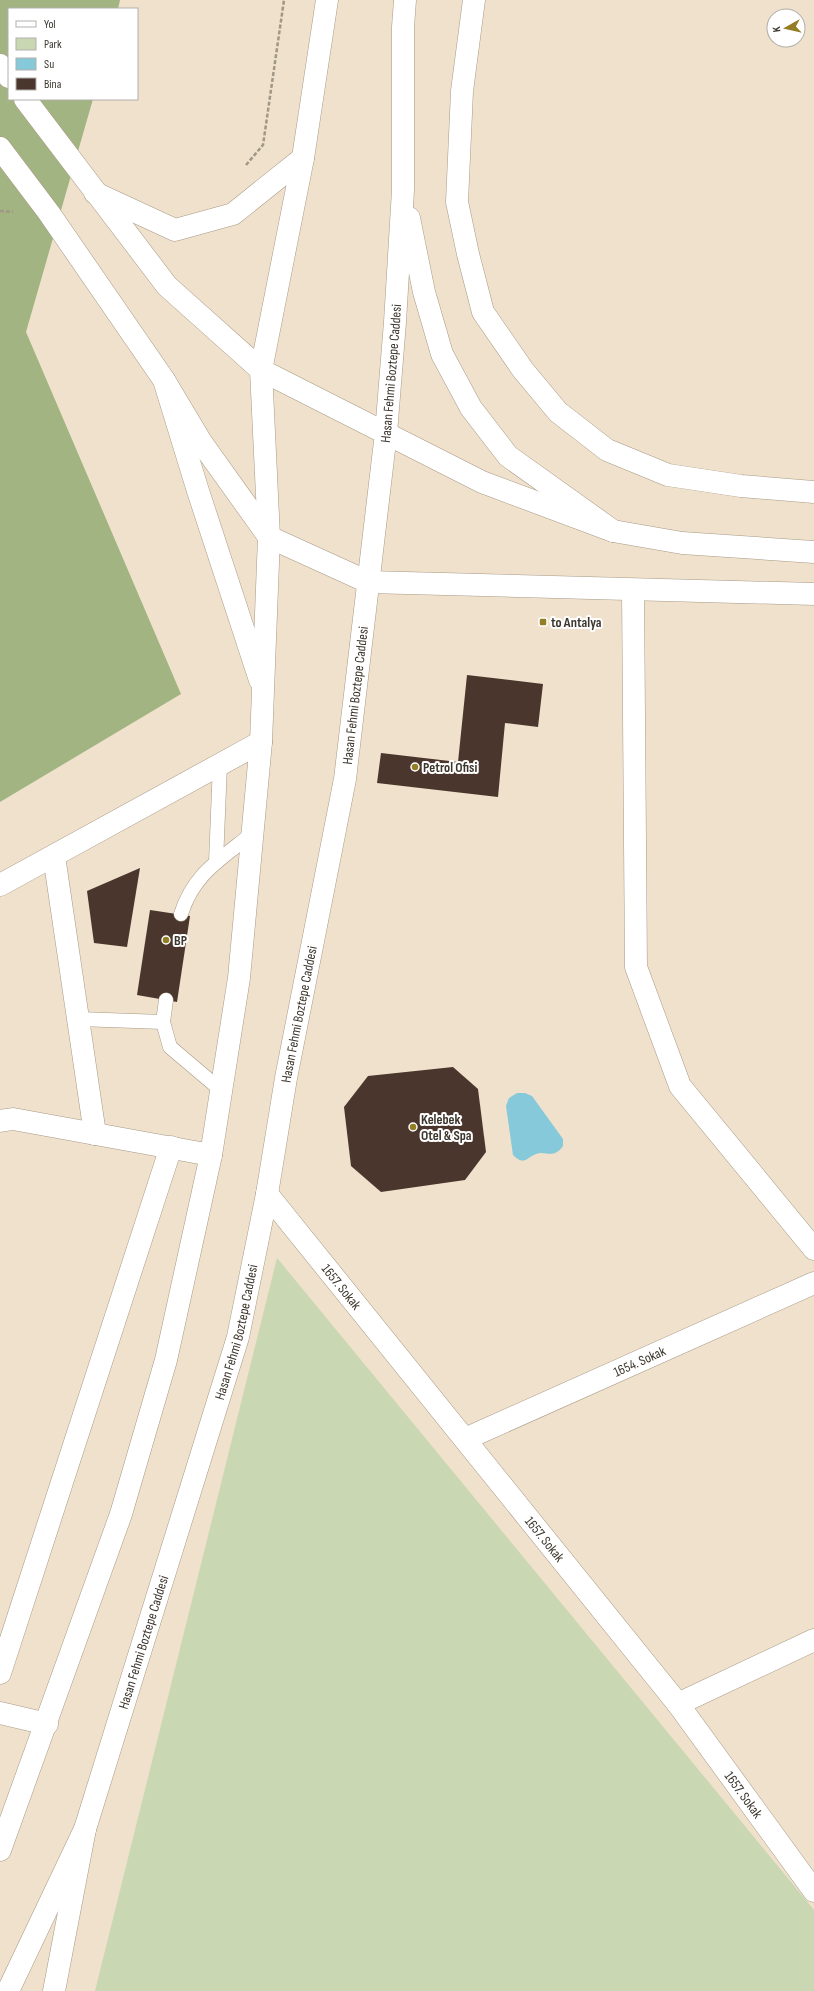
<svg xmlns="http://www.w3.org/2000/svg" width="814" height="1991" viewBox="0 0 814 1991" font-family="'Sofia Sans Condensed',sans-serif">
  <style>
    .green { fill: #cad7b3 }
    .forest { fill: #a2b481 }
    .water { fill: #85c9da }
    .building { fill: #4a362d }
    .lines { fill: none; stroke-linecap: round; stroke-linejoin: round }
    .service-casing { stroke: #a89a87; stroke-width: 15 }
    .minor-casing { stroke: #a89a87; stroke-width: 23 }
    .tertiary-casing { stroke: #a89a87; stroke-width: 23 }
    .secondary-casing { stroke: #a89a87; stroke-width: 23 }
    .trunk-casing { stroke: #a89a87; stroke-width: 23 }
    .path { stroke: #a19787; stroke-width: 2.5; stroke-dasharray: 4 2; stroke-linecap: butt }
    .service { stroke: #fff; stroke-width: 14 }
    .minor { stroke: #fff; stroke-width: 22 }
    .tertiary { stroke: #fff; stroke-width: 22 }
    .secondary { stroke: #fff; stroke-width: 22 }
    .trunk { stroke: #fff; stroke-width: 22 }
    .poi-dot { fill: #947e25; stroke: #fff; stroke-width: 1.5 }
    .labels { text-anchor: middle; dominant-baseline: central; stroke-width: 4; stroke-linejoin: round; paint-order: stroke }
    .street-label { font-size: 14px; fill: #3c362e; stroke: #fff }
    .poi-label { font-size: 14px; font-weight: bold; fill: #3c362e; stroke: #fff; text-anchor: start }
  </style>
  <rect width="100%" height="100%" fill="#efe1cb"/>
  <path class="green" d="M277 1258 814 1910V1991H95Z"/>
  <path class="forest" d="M0 0H120L118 9H9V99H93L26 332 181 694 0 802Z"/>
  <path class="water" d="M517 1093H525L532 1096 563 1139V1146C553 1160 546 1150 536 1154 526 1158 524 1166 513 1155L506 1106 509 1098Z"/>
  <g class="building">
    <path d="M467 675 543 684 538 727 505 723 498 797 377 783 381 753 458 762Z"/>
    <path d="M140 868 127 947 94 943 87 891Z"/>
    <path d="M150 910 190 916 177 1002 137 995Z"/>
    <path d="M453 1067 478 1089 486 1152 465 1180 381 1192 351 1166 344 1107 368 1076Z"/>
  </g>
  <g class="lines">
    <g class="service-casing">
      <g id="service">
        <path d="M216 862 220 764"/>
        <path d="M181 914C194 873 221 859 253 833"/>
        <path d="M166 1000 163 1022 170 1047 222 1091"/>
        <path d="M78 1019 163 1022"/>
      </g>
    </g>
    <g class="minor-casing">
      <g id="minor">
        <path d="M474 0 462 91 457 202 468 254 483 312 523 370 558 412 607 450 668 475 741 486 814 492"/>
        <path d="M633 591 636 967 680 1086 814 1249"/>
        <path d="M54 856 95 1134"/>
        <path d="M0 885 261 742"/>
        <path d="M0 1121 13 1119 211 1155"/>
        <path id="s1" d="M267 1194 678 1704 814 1891"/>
        <path id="s2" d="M465 1439 814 1283"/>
        <path d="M0 1673 171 1147"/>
        <path d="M678 1704 814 1640"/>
        <path d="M0 1713 47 1724"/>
      </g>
    </g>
    <g class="tertiary-casing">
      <g id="tertiary">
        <path d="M0 65 9 77"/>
        <path d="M25 99 167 286 261 370 482 482 613 531 682 543 814 552"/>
        <path d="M0 148 49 213 164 380 201 442 269 537 368 582 814 594"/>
      </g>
    </g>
    <g class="secondary-casing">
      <g id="secondary">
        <path d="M95 193 175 230 233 214 303 158"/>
        <path d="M409 218 424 292 442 354 471 408 508 456 613 531"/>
        <path d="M164 380 198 491 260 680"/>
        <path d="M0 1850 121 1514 166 1360 211 1155 239 978 261 742 269 537 261 370 303 158 327 0"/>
        <path id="s3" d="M8 1991 85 1829 238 1337 267 1194 286 1078 345 779 386 433 395 322 403 190V27L405 0"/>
      </g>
    </g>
    <g class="trunk-casing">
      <path id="trunk" d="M54 1991 85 1829"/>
    </g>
    <g class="path">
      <path d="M246 165 263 145 284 0"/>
      <path d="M0 211 13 212"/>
    </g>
    <use href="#service" class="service"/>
    <use href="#minor" class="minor"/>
    <use href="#tertiary" class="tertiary"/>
    <use href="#secondary" class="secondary"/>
    <use href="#trunk" class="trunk"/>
  </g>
  <g class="poi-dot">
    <rect x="539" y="618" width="8" height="8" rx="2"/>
    <circle cx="415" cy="767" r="4"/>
    <circle cx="166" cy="940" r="4"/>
    <circle cx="413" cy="1127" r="4"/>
  </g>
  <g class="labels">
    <g class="street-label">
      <text stroke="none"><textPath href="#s3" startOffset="1671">Hasan Fehmi Boztepe Caddesi</textPath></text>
      <text stroke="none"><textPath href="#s3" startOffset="1347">Hasan Fehmi Boztepe Caddesi</textPath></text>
      <text stroke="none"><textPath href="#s3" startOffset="1023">Hasan Fehmi Boztepe Caddesi</textPath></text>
      <text stroke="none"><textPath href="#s1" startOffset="119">1657. Sokak</textPath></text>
      <text stroke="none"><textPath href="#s3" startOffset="699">Hasan Fehmi Boztepe Caddesi</textPath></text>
      <text stroke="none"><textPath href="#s2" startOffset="191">1654. Sokak</textPath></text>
      <text stroke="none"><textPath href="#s1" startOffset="443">1657. Sokak</textPath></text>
      <text stroke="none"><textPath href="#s3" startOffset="375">Hasan Fehmi Boztepe Caddesi</textPath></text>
      <text stroke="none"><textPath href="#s1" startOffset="767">1657. Sokak</textPath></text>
    </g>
    <g class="poi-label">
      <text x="551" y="622">to Antalya</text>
      <text x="423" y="767">Petrol Ofisi</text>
      <text x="174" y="940">BP</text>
      <text x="421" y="1119">Kelebek<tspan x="421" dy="16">Otel &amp; Spa</tspan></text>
    </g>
  </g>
  <rect x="8" y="8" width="130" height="92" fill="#ffffff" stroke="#b1afab"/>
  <rect x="16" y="21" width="20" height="6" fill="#ffffff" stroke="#b1afab"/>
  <text x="44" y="28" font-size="12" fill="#3c362e">Yol</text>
  <rect x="16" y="38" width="20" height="12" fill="#cad7b3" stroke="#b1afab"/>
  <text x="44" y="48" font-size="12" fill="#3c362e">Park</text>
  <rect x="16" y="58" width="20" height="12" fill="#85c9da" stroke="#b1afab"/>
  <text x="44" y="68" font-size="12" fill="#3c362e">Su</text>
  <rect x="16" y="78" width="20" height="12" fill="#4a362d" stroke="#b1afab"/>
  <text x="44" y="88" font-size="12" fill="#3c362e">Bina</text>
  <g transform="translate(786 28) rotate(262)"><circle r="19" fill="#ffffff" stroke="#b1afab"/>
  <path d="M0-3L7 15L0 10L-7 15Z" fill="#947e25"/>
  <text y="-6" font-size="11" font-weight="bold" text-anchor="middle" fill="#3c362e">K</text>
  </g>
</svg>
